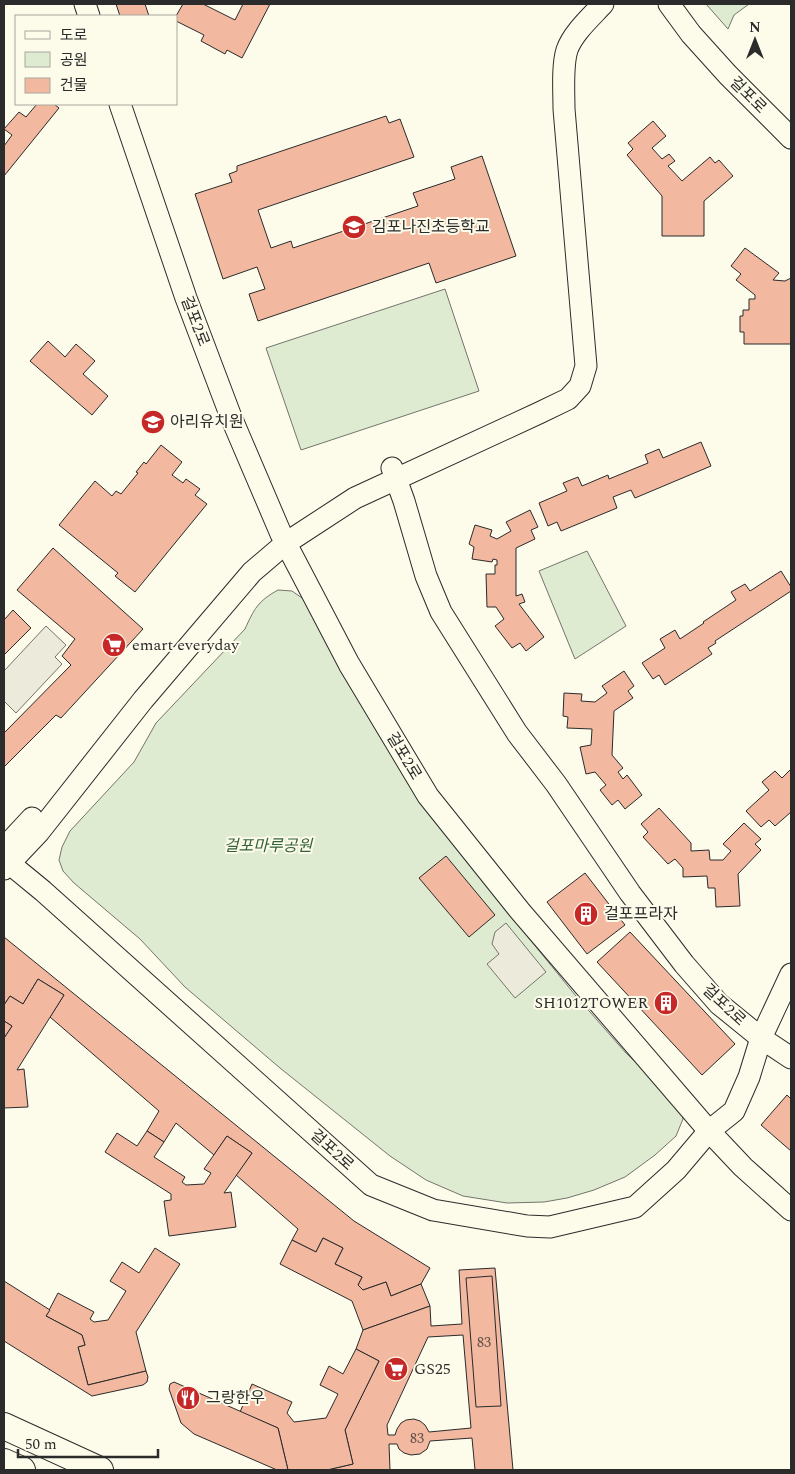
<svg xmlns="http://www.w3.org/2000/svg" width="795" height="1474" viewBox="0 0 795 1474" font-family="Spectral,'Noto Sans KR',serif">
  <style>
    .green { fill: #deebd1; stroke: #74746e }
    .parking { fill: #eceadb; stroke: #74746e }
    .building { fill: #f2b8a0; stroke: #2b2b2b; fill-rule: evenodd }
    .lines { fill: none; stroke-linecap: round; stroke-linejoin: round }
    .minor-casing { stroke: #2b2b2b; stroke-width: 23 }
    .major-casing { stroke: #2b2b2b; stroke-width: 28 }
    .minor { stroke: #fdfbea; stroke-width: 21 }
    .major { stroke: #fdfbea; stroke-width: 26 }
    .labels { text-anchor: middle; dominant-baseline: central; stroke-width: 4; stroke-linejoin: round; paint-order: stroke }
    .number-label { font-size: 14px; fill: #5d4e48 }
    .street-label { font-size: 16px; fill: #2b2b2b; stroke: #fdfbea }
    .poi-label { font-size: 16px; fill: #2b2b2b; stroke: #fdfbea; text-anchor: start }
    .park-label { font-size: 16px; font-style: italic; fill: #34623c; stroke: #fdfbea }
  </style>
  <rect width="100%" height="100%" fill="#fdfbea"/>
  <g class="green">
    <path d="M706 4H749L734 15 728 29Z"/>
    <path d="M445 289 479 391 301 450 266 348Z"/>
    <path d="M587 551 626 626 575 659 539 571Z"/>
    <path d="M278 590 292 591 302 598 317 615 424 798 501 904 576 996 625 1052 681 1106 683 1119 676 1136 655 1155 625 1177 594 1190 567 1198 544 1202 507 1203 463 1196 426 1180 390 1156 280 1068 185 987 140 939 74 883 63 871 59 860 62 847 70 831 134 762 156 723 245 629C254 609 258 601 278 590Z"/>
  </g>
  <g class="parking">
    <path d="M46 626 66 645 55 657 62 664 16 713 4 701V671Z"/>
    <path d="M506 923 546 972 515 998 487 964 499 954 492 944 495 932Z"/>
  </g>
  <g class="building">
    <path d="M116 4H145L149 16H120Z"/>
    <path d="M183 4H203L235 20 243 4H270L242 58 227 50 225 54 201 41 204 35 176 21V16Z"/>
    <path d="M37 104H54L59 108 4 176V146L12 135 4 129 19 112 26 117Z"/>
    <path d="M386 116 389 123 400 119 414 157 258 210 271 248 291 241 293 248 418 206 413 193 455 179 451 167 482 156 516 256 436 283 429 263 258 321 249 294 265 289 257 267 223 279 195 194 232 182 229 174 237 171V166Z"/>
    <path d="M653 121 666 136 652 148 662 159 669 154 675 161 668 166 682 181 710 157 715 163 719 160 733 176 704 201V236H662V196L627 155 633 149 628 143Z"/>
    <path d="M745 248 779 273 773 280 785 281 791 278V344H744V332H740V316H743V310H749V299H755V295L736 280 741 274 731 266Z"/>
    <path d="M48 341 65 357 76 344 95 361 83 374 108 396 92 415 30 361Z"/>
    <path d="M701 442 711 466 635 498 631 490 613 497 617 508 561 531 557 522 548 526 539 503 567 491 563 483 578 477 582 486 608 475 609 479 648 463 645 455 659 449 663 458Z"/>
    <path d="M161 445 182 462 172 475 183 483 186 479 200 489 195 495 207 504 135 592 115 576 118 573 59 525 95 481 112 496 116 491 121 494 138 473 136 472 144 462 146 464Z"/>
    <path d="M530 510 538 527 531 530 535 539 516 548V596L522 594 525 602 519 604 544 637 526 651 520 643 512 648 495 626 504 619 496 607H487L486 574H495V565H497V560L493 559 492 562 472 559 474 547 469 544 475 525 492 530 490 536 497 539 511 531 506 522Z"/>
    <path d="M53 548 143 629 61 718 56 715 4 767V733L71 665 62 656 75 639 17 590Z"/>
    <path d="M781 571 791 587V591L715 641 716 643 708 648 712 654 665 685 659 675 653 679 642 663 665 648 660 639 675 630 680 639 704 623 703 622 736 600 731 592 745 584 750 591Z"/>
    <path d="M13 610 31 628 4 655V620Z"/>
    <path d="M624 671 634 686 628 691 633 698 614 711 612 755 623 768 618 772 623 779 627 775 642 795 625 809 618 800 612 805 600 790 606 785 595 772 586 774 580 747 591 745 592 729 567 728 568 717 563 716 564 693 582 694 581 701 595 702 607 693 602 686Z"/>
    <path d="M791 769V812L775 826 769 820 761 827 746 811 769 790 762 782 775 771 782 778Z"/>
    <path d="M659 808 691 843V851L709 850 710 860H723L731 851 723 844 744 823 761 839 755 844 761 850 738 874 740 906 716 907 715 888H708L707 876 683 877V868L675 859 668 864 643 837 648 832 641 824Z"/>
    <path d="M446 856 495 915 469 937 419 878Z"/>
    <path d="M585 873 625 925 587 954 547 902Z"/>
    <path d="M630 932 735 1044 702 1075 597 962Z"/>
    <path d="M4 937 354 1221 430 1268 421 1284 391 1296 386 1282 363 1290 358 1285 362 1277 335 1264 343 1248 323 1238 316 1252 292 1240 298 1229 236 1175 252 1153 227 1136 214 1155 176 1123 164 1142 147 1131 159 1111 50 1017 64 995 38 979 23 1004 10 996 4 1005Z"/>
    <path d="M38 979 64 995 17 1070 24 1069 28 1107 4 1108V1038L12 1026 4 1021V1005L10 996 23 1004Z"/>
    <path d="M4 1021 12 1026 4 1038Z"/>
    <path d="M787 1095 791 1099V1151L761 1125Z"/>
    <path d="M147 1131 164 1142 154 1157 185 1177 182 1182 186 1185 204 1184 211 1173 204 1169 227 1136 252 1153 224 1193 231 1192 236 1227 169 1236 164 1201 171 1200V1194L105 1152 117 1133 137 1146Z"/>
    <path d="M323 1238 343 1248 335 1264 362 1277 358 1285 363 1290 386 1282 391 1296 421 1284 430 1306 363 1330 352 1301 280 1264 292 1240 316 1252Z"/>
    <path d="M155 1248 180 1264 136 1332 146 1371 88 1385 78 1347 85 1345 82 1335 46 1316 58 1293 94 1312 90 1319 94 1322 108 1320 126 1291 110 1281 122 1262 139 1273Z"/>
    <path d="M495 1268 513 1470H475L472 1438 430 1441 427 1449 420 1454 411 1455 404 1453 399 1449 397 1444H389L390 1470H327L353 1464 345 1430 379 1361 356 1349 363 1330 430 1306 431 1326 462 1324 459 1270ZM463 1335 471 1428 429 1432 425 1425 420 1421 414 1419 406 1420 401 1423 397 1429 395 1435H388L387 1425 428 1337Z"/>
    <path d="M492 1276 501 1406 476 1407 466 1278Z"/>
    <path d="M4 1281 50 1310 46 1316 82 1335 85 1345 78 1347 88 1385 146 1371 148 1377 147 1382 143 1385 92 1396 4 1341Z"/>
    <path d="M356 1349 379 1361 345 1430 353 1464 327 1470H288L278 1428 240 1412 252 1384 292 1402 287 1413 294 1422 326 1418 338 1394 320 1385 329 1366 343 1374Z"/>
    <path d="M174 1382 278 1428 288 1470H277L194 1434 181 1423 169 1389 170 1384Z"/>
  </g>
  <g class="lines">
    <g class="minor-casing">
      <g id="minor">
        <path d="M85 4 89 16"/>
        <path d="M669 4 691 34 728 75 791 138"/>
        <path d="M120 104 186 298 231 417 281 534 349 664 428 796 520 911 709 1131 743 1167 791 1210"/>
        <path d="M392 468 404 501 426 576 441 612 517 733 556 784 630 893 684 964 719 1004 761 1038 791 1058"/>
        <path d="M4 848 32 818"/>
        <path d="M4 859 43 891 371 1185 433 1210 527 1226 550 1227 635 1207 676 1170 709 1131 734 1111 749 1077 761 1038 791 974"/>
        <path d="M4 869 39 832 143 700 252 572 286 543 355 498 539 413 568 399 580 386 586 366 564 109C564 92 562 66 567 50 573 33 591 17 603 4"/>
      </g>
    </g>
    <g class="major-casing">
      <g id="major">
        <path d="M4 1426 100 1470"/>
        <path d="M4 1462 22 1470"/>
      </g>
    </g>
    <use href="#minor" class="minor"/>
    <use href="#major" class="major"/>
  </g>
  <defs>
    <g id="school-disc" transform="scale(1.25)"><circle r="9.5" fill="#c62828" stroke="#fdfbea"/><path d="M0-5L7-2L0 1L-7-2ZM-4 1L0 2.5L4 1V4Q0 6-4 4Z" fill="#fff"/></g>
    <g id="supermarket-disc" transform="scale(1.25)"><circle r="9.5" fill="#c62828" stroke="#fdfbea"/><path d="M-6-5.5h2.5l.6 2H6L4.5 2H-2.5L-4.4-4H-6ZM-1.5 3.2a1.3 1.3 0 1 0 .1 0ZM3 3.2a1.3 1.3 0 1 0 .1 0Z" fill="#fff"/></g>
    <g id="building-disc" transform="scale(1.25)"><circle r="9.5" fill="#c62828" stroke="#fdfbea"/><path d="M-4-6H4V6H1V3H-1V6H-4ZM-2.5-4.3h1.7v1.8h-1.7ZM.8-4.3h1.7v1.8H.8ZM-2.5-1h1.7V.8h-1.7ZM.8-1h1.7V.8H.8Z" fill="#fff"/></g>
    <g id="restaurant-disc" transform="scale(1.25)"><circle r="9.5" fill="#c62828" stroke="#fdfbea"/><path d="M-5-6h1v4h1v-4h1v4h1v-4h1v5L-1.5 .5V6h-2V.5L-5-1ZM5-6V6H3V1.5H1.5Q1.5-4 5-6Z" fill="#fff"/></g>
  </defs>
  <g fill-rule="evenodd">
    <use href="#school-disc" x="354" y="227"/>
    <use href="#school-disc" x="153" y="422"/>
    <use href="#supermarket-disc" x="114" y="645"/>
    <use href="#building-disc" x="586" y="914"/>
    <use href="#building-disc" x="666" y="1003"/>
    <use href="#supermarket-disc" x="396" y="1369"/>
    <use href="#restaurant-disc" x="188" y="1398"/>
  </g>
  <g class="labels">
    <g class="number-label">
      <text x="484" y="1342">83</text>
      <text x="417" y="1438">83</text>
    </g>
    <g class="street-label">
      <text transform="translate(748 95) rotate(45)">걸포로</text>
      <text transform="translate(195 321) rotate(69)">걸포2로</text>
      <text transform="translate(404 756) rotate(59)">걸포2로</text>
      <text transform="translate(724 1005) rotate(43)">걸포2로</text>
      <text transform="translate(332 1150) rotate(42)">걸포2로</text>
    </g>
    <g class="poi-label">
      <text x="372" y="227">김포나진초등학교</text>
      <text x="170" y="422">아리유치원</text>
      <text x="132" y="645">emart everyday</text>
      <text x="604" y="914">걸포프라자</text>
      <text x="648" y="1003" text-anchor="end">SH1012TOWER</text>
      <text x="414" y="1369">GS25</text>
      <text x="206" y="1398">그랑한우</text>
    </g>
    <g class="park-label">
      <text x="268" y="846">걸포마루공원</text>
    </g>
  </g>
  <rect width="795" height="1474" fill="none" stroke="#2b2b2b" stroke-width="10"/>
  <rect x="15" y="15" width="162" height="90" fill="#fdfbea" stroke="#a9a89e"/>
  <rect x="25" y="31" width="25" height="8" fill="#fdfbea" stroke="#a9a89e"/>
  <text x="60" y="40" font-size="15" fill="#2b2b2b">도로</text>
  <rect x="25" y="52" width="25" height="15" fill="#deebd1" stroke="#a9a89e"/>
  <text x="60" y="65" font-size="15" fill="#2b2b2b">공원</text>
  <rect x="25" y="78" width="25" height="15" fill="#f2b8a0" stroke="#a9a89e"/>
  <text x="60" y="90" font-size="15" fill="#2b2b2b">건물</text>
  <g transform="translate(755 40)" stroke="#fdfbea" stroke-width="4" paint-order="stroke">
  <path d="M0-4L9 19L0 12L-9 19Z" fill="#2b2b2b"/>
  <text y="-8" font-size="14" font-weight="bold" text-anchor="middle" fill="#2b2b2b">N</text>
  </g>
  <path d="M18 1449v8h140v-8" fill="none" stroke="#2b2b2b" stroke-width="2.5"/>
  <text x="25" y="1449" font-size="15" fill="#2b2b2b" stroke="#fdfbea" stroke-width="4" paint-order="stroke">50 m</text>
</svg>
